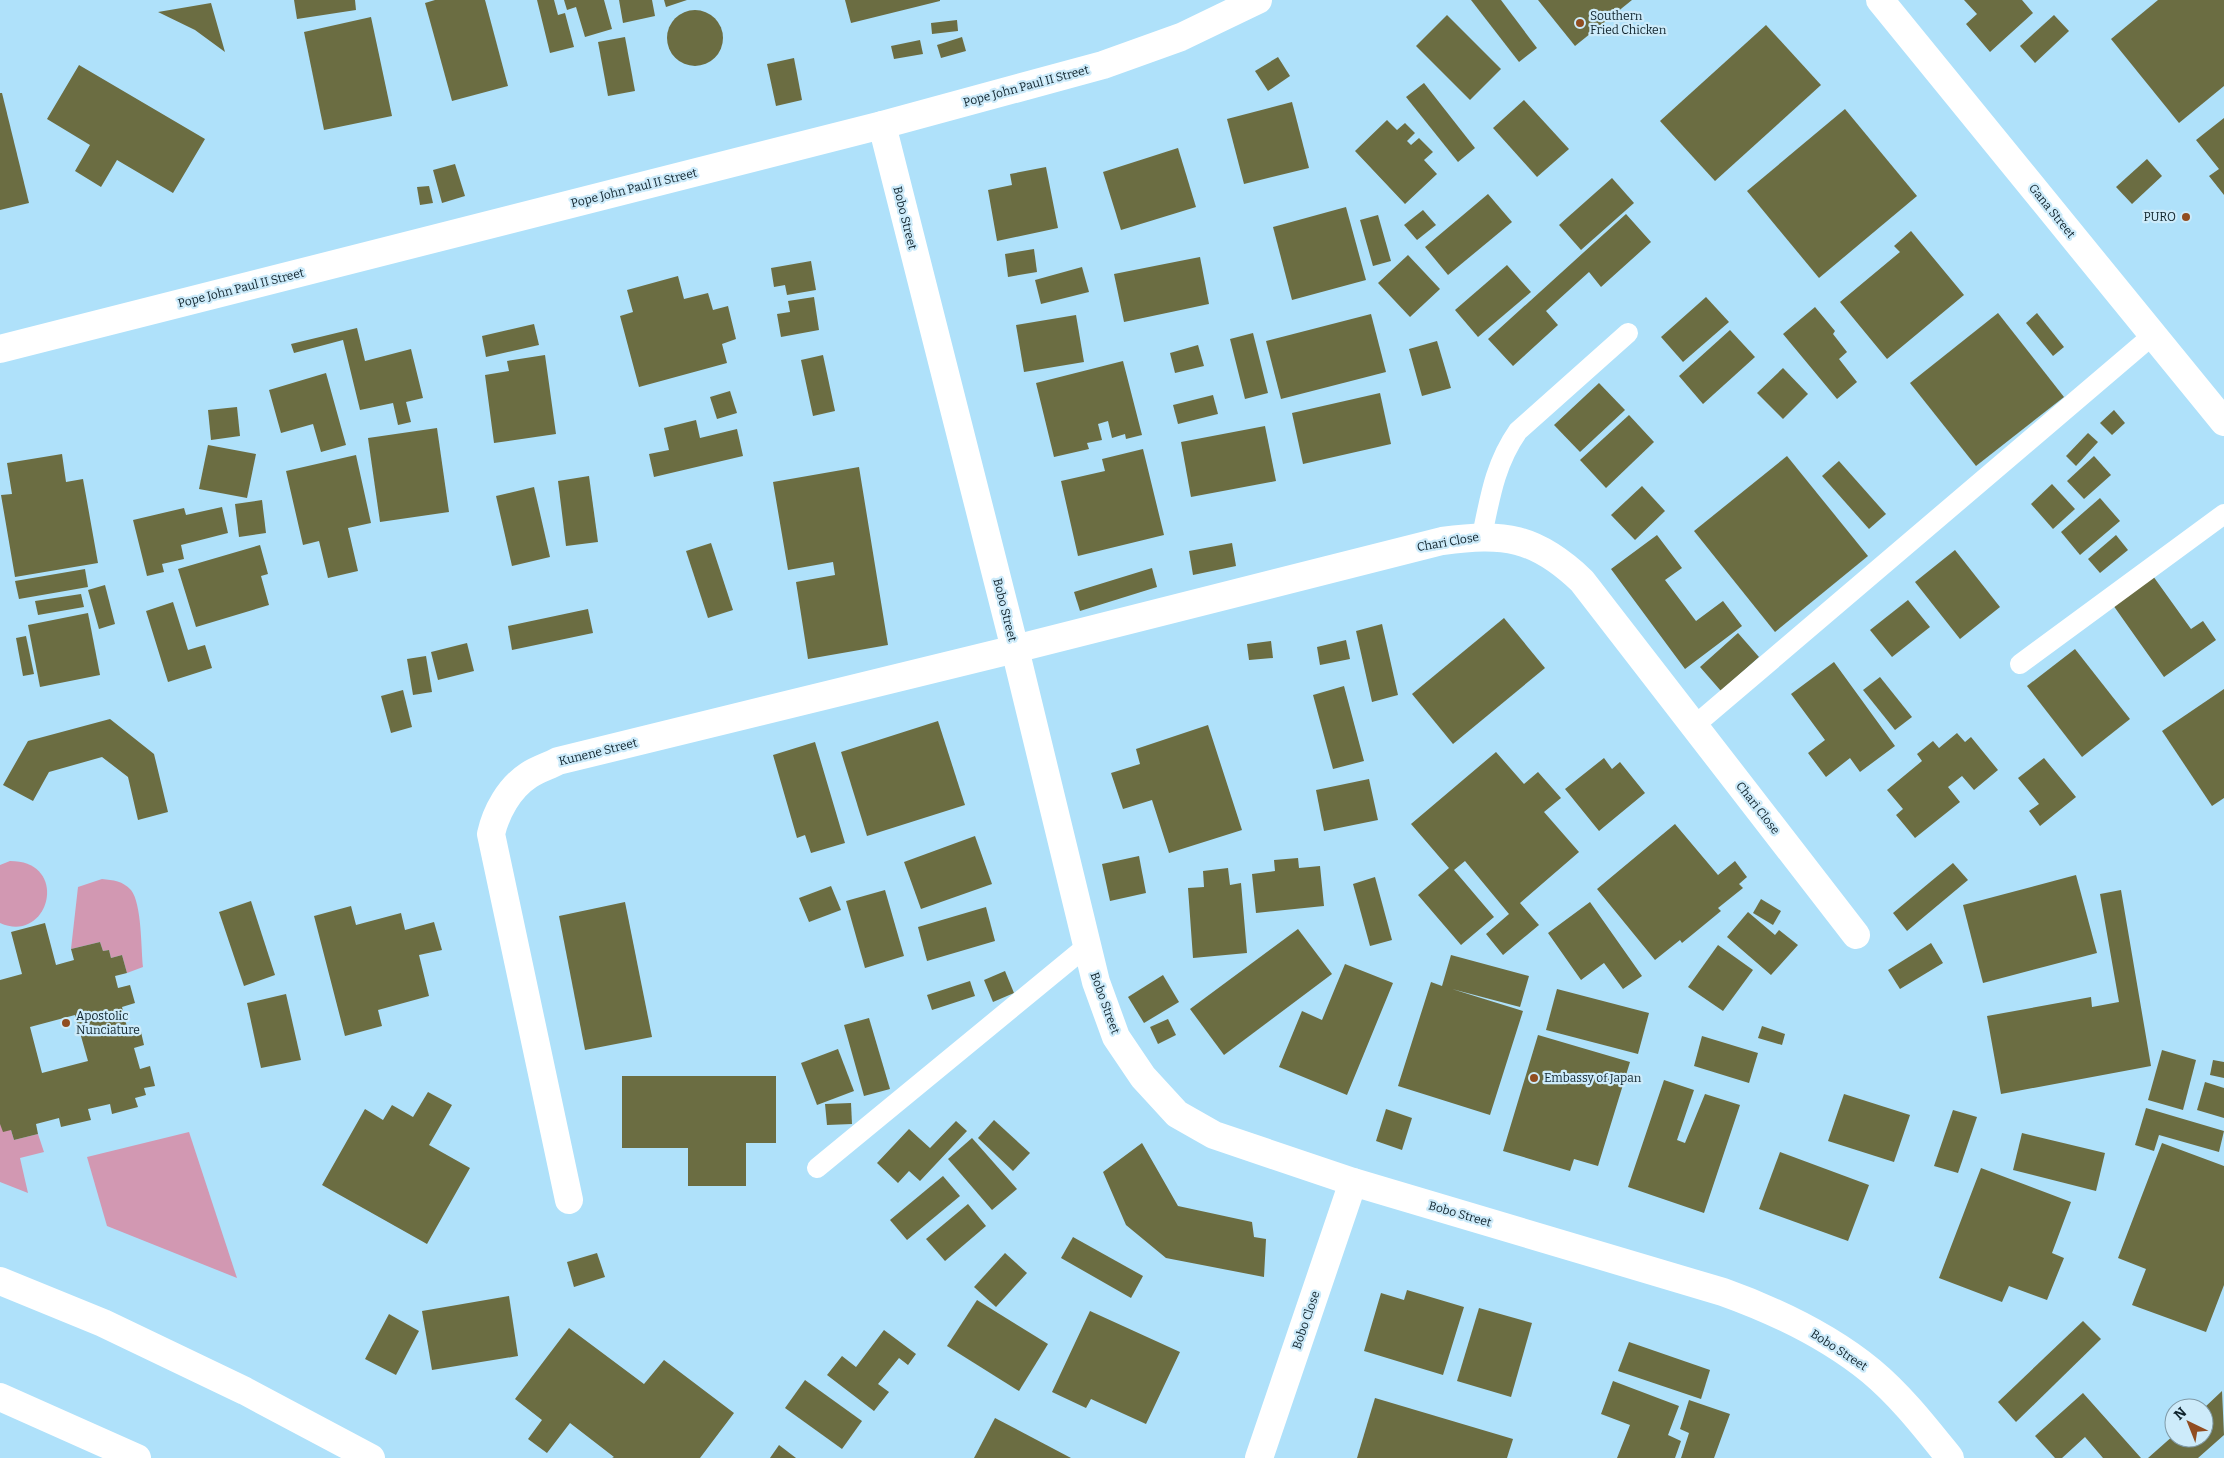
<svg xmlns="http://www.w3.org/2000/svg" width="2224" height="1458" viewBox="0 0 2224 1458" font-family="Bitter,serif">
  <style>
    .green { fill: #d298b2 }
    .building { fill: #6b6d42; fill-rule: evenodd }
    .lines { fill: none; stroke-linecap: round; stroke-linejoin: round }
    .lane { stroke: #fff; stroke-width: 20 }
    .street { stroke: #fff; stroke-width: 28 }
    .secondary { stroke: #fff; stroke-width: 28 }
    .poi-dot { fill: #914d21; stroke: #cdebfa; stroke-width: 2 }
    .labels { text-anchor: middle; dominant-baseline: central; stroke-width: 4.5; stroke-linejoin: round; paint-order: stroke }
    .poi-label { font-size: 12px; fill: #0f232c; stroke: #cdebfa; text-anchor: start }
    .street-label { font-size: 12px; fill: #0f232c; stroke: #cdebfa }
  </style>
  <rect width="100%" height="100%" fill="#afe1fa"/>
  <g class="green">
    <path d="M10 861C71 861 49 945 0 923V865Z"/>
    <path d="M102 879C113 880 123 881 131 890 142 904 141 949 143 967L127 973 122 955 111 958 109 950 103 951 100 942 71 949 78 887Z"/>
    <path d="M0 1124 11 1130 14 1140 38 1134 44 1152 20 1158 28 1193 0 1182Z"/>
    <path d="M189 1132 237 1278 107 1226 87 1157Z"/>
  </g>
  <g class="building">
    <path d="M294 0H355L356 10 297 19Z"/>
    <path d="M435 0H485L508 86 452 101 425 3Z"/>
    <path d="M537 0H554L558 15 565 13 574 47 550 53Z"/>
    <path d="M564 0H604L612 29 585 37 576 7 567 10Z"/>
    <path d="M619 0H652L655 16 623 23Z"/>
    <path d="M664 0H687L666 7Z"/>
    <path d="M845 0H940V1L851 23Z"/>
    <path d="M1471 0H1501L1537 48 1519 62Z"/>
    <path d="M1538 0H1632L1575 46Z"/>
    <path d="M1964 0H2022L2033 13 1990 52 1966 24 1977 14Z"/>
    <path d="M2158 0H2224V86L2179 123 2111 39Z"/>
    <path d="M211 3 225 52 195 30 158 12Z"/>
    <circle cx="695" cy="38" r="28"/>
    <path d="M1447 15 1501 69 1470 100 1416 46Z"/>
    <path d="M2054 15 2069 31 2035 63 2020 46Z"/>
    <path d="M371 17 392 116 324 130 304 32Z"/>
    <path d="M957 20 958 31 932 34 931 23Z"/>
    <path d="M1766 25 1821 85 1715 181 1660 121Z"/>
    <path d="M625 37 635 91 608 96 598 42Z"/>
    <path d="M962 37 966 51 941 58 937 45Z"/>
    <path d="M920 40 923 54 894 59 891 46Z"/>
    <path d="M1278 57 1290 76 1268 91 1255 71Z"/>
    <path d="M794 58 802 100 776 106 767 64Z"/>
    <path d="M79 65 205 139 173 193 117 160 101 187 75 171 90 145 47 119Z"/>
    <path d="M1424 83 1475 148 1458 162 1406 97Z"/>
    <path d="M0 93H2L29 203 0 210Z"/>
    <path d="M1524 100 1569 149 1537 177 1493 128Z"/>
    <path d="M1292 102 1309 168 1244 184 1227 119Z"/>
    <path d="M1845 109 1917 196 1819 278 1747 191Z"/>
    <path d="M2224 118V195L2209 176 2219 169 2196 140Z"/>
    <path d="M1387 120 1397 130 1405 123 1415 133 1407 141 1411 145 1419 138 1433 152 1424 160 1437 174 1405 204 1355 151Z"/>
    <path d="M1178 148 1196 207 1121 230 1103 172Z"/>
    <path d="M2147 159 2162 176 2132 204 2116 187Z"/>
    <path d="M455 164 465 196 442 203 433 170Z"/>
    <path d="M1046 167 1058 228 997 241 988 190 1012 185 1010 174Z"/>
    <path d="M1612 178 1634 203 1581 250 1559 225Z"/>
    <path d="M429 186 433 203 420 205 417 187Z"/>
    <path d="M1488 194 1512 222 1448 275 1425 247Z"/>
    <path d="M1346 207 1366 280 1292 300 1273 227Z"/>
    <path d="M1423 210 1436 225 1417 240 1404 225Z"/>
    <path d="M1626 214 1651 242 1601 287 1589 272 1546 311 1558 325 1513 366 1488 339Z"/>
    <path d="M1378 215 1391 261 1373 266 1360 220Z"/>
    <path d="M1911 231 1964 295 1887 359 1840 302 1900 252 1894 246Z"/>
    <path d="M1034 249 1037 272 1008 277 1005 254Z"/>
    <path d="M1408 255 1440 289 1410 317 1378 283Z"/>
    <path d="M1200 257 1209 304 1124 322 1114 274Z"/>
    <path d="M811 261 816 290 787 295 785 285 774 287 771 268Z"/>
    <path d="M1507 265 1531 292 1478 337 1455 310Z"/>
    <path d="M1082 267 1089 292 1041 304 1035 280Z"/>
    <path d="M678 276 684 299 708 293 713 310 728 306 736 339 722 344 727 363 639 387 620 316 633 312 627 290Z"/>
    <path d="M814 297 819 330 781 337 777 314 790 312 788 301Z"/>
    <path d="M1706 297 1729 322 1683 362 1661 337Z"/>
    <path d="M1815 307 1835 331 1833 334 1847 352 1839 359 1857 382 1837 399 1783 334Z"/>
    <path d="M1998 313 2064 397 1976 466 1910 383Z"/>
    <path d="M2037 313 2064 347 2053 356 2026 323Z"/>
    <path d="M1371 314 1386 372 1281 399 1266 341Z"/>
    <path d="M1076 315 1084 362 1024 372 1016 325Z"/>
    <path d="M534 324 539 345 486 357 482 336Z"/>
    <path d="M357 328 365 361 411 349 423 398 406 402 411 422 398 425 393 403 360 410 343 340 294 353 291 344Z"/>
    <path d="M1730 330 1755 357 1703 404 1679 376Z"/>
    <path d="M1253 333 1268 393 1245 399 1230 339Z"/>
    <path d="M1437 341 1451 388 1422 396 1409 349Z"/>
    <path d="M1198 345 1204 366 1175 373 1170 353Z"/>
    <path d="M545 355 556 434 494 443 485 375 509 371 507 361Z"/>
    <path d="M823 355 835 411 813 416 801 360Z"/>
    <path d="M1123 361 1142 435 1126 439 1125 434 1112 438 1108 421 1098 424 1102 440 1087 443 1089 449 1054 457 1036 383Z"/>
    <path d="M1783 368 1808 394 1783 419 1757 393Z"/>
    <path d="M326 373 346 445 321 452 313 424 281 433 269 390Z"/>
    <path d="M1599 383 1625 410 1580 452 1554 425Z"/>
    <path d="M730 391 737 413 717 419 710 397Z"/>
    <path d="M1380 393 1391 444 1303 464 1292 413Z"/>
    <path d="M1213 395 1218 414 1178 424 1173 405Z"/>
    <path d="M237 407 240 436 211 440 208 410Z"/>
    <path d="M2114 410 2125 423 2112 435 2100 423Z"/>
    <path d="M1629 415 1654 442 1606 488 1580 460Z"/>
    <path d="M696 420 700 438 737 429 743 456 654 477 649 454 669 450 664 428Z"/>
    <path d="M1265 426 1276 481 1191 497 1181 442Z"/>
    <path d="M437 428 449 512 380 522 368 438Z"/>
    <path d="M2088 433 2098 442 2076 466 2066 456Z"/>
    <path d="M208 445 256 454 247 498 199 489Z"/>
    <path d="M1143 449 1164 535 1078 556 1061 481 1105 471 1102 459Z"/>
    <path d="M62 454 66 482 83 479 98 563 15 577 1 495 12 494 7 463Z"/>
    <path d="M356 455 371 523 348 528 358 571 328 578 319 541 303 545 286 471Z"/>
    <path d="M1787 456 1868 556 1775 632 1694 531Z"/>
    <path d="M2094 456 2111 475 2084 499 2067 481Z"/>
    <path d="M1839 461 1886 514 1869 529 1822 476Z"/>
    <path d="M859 467 888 645 808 659 796 582 835 575 833 562 788 570 773 482Z"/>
    <path d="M589 476 598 542 566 546 558 481Z"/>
    <path d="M2052 484 2075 509 2053 529 2031 504Z"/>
    <path d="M1642 486 1665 511 1635 540 1611 515Z"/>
    <path d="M534 487 550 557 512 566 496 496Z"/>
    <path d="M2100 498 2120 521 2080 555 2061 532Z"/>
    <path d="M262 500 266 533 239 537 235 504Z"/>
    <path d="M222 507 228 533 181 545 184 559 162 564 164 572 147 576 133 520 184 508 186 515Z"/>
    <path d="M1657 535 1682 568 1665 580 1696 621 1723 601 1742 626 1685 669 1611 569Z"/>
    <path d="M2116 535 2128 550 2100 573 2088 559Z"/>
    <path d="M711 543 733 610 708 618 686 551Z"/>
    <path d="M1232 543 1236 566 1193 575 1189 551Z"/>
    <path d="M260 545 268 574 261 576 269 605 196 627 178 569Z"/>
    <path d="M1955 550 2000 607 1960 639 1915 582Z"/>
    <path d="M1152 568 1157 587 1080 611 1074 592Z"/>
    <path d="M85 569 88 587 19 599 15 581Z"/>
    <path d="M2153 576 2191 629 2203 621 2216 640 2164 677 2113 605Z"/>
    <path d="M105 585 115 624 99 629 88 590Z"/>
    <path d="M81 594 84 607 38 615 35 601Z"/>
    <path d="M1908 600 1930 627 1892 657 1870 630Z"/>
    <path d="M173 602 188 650 205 645 212 668 168 682 146 611Z"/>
    <path d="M588 609 593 633 512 650 508 626Z"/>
    <path d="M88 613 100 675 40 687 28 625Z"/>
    <path d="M1504 618 1545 668 1453 744 1412 694Z"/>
    <path d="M1382 624 1398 695 1372 702 1356 631Z"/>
    <path d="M1738 633 1759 657 1721 691 1700 667Z"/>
    <path d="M26 636 34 674 23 676 16 638Z"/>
    <path d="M1346 640 1350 659 1320 665 1317 647Z"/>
    <path d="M1271 641 1273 658 1249 660 1247 644Z"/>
    <path d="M467 643 474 671 438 680 431 652Z"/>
    <path d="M2075 649 2130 719 2082 757 2027 686Z"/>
    <path d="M426 656 432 692 413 695 407 659Z"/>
    <path d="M1834 662 1895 746 1860 772 1850 758 1826 777 1808 753 1825 740 1791 694Z"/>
    <path d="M1880 677 1912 717 1895 730 1863 690Z"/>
    <path d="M1344 686 1364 761 1333 769 1313 695Z"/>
    <path d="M2224 689V798L2212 806 2162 731Z"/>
    <path d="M403 690 412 727 391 733 381 696Z"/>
    <path d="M110 719 154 754 168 812 138 820 128 777 102 757 49 772 33 801 3 785 28 741Z"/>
    <path d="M938 721 965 805 867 836 841 752Z"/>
    <path d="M1208 725 1242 830 1169 853 1152 800 1123 809 1111 773 1140 764 1136 749Z"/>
    <path d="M1957 733 1965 742 1971 737 1998 770 1974 790 1962 776 1948 787 1960 802 1915 838 1896 815 1903 809 1887 790 1922 761 1917 754 1933 741 1939 748Z"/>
    <path d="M815 742 845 843 811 853 805 835 797 838 773 755Z"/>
    <path d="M1496 752 1524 784 1538 772 1561 798 1544 812 1579 852 1520 903 1539 925 1503 955 1486 934 1509 914 1465 861 1454 870 1494 917 1461 945 1418 895 1449 868 1411 824Z"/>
    <path d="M1604 758 1612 769 1620 762 1645 793 1599 831 1565 789Z"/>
    <path d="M2044 758 2076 797 2040 826 2029 811 2039 804 2018 778Z"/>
    <path d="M1369 779 1378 820 1324 831 1316 790Z"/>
    <path d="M1675 824 1718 875 1735 861 1747 877 1739 884 1743 888 1718 908 1721 911 1682 943 1680 940 1655 960 1597 889Z"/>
    <path d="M975 836 992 884 921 909 904 862Z"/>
    <path d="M1139 856 1146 893 1110 901 1102 864Z"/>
    <path d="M1298 858 1299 868 1320 866 1324 906 1256 913 1252 874 1275 871 1274 860Z"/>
    <path d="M1953 863 1968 880 1907 931 1893 913Z"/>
    <path d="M1228 868 1230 885 1241 883 1247 953 1193 958 1188 888 1204 887 1203 871Z"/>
    <path d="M2076 875 2097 953 1983 983 1963 905Z"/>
    <path d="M1375 877 1392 940 1370 946 1353 884Z"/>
    <path d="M831 886 841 910 809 922 799 898Z"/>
    <path d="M885 890 904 956 865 968 846 901Z"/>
    <path d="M2121 890 2151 1066 2001 1094 1987 1016 2091 997 2092 1007 2119 1002 2100 894Z"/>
    <path d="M1761 899 1781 911 1773 925 1753 913Z"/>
    <path d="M251 901 275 975 244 986 219 912Z"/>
    <path d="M625 902 652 1037 585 1050 559 916Z"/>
    <path d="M1590 902 1642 976 1623 989 1604 963 1581 980 1548 933Z"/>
    <path d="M351 906 356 925 401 913 405 930 434 922 442 950 419 955 429 996 378 1010 382 1026 345 1036 314 916Z"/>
    <path d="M986 907 995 941 927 961 918 927Z"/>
    <path d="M1748 912 1775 935 1779 930 1798 945 1771 975 1727 937Z"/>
    <path d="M45 923 56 965 74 960 71 949 100 942 103 951 109 950 111 958 122 955 127 973 115 976 118 988 130 985 135 1003 122 1007 129 1035 141 1032 144 1045 134 1048 140 1069 150 1066 155 1086 144 1088 146 1095 135 1098 138 1107 112 1114 110 1104 88 1109 91 1120 61 1127 59 1118 36 1124 38 1134 14 1140 11 1130 3 1132 0 1124V980L22 974 11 932ZM75 1015 88 1061 42 1073 30 1027Z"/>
    <path d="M1298 929 1332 974 1224 1055 1190 1009Z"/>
    <path d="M1931 943 1943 963 1900 989 1888 970Z"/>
    <path d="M1718 945 1753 970 1723 1011 1688 987Z"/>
    <path d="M1451 955 1529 976 1520 1007 1452 989 1523 1011 1490 1115 1398 1086 1431 982 1442 986Z"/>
    <path d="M1345 964 1393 983 1347 1095 1279 1067 1302 1011 1322 1020Z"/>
    <path d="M1005 971 1014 993 993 1002 984 980Z"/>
    <path d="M1163 975 1179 1002 1144 1023 1128 997Z"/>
    <path d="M970 981 975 996 932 1010 927 995Z"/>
    <path d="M1557 989 1649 1013 1638 1054 1546 1030Z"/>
    <path d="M286 994 301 1060 261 1068 247 1003Z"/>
    <path d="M869 1018 890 1089 864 1096 844 1025Z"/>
    <path d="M1168 1019 1176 1035 1158 1044 1150 1027Z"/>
    <path d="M1762 1026 1785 1034 1782 1045 1758 1038Z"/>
    <path d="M1538 1035 1630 1062 1598 1166 1574 1159 1570 1171 1503 1151Z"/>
    <path d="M1702 1036 1758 1053 1749 1083 1694 1066Z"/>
    <path d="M838 1049 854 1091 817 1105 801 1063Z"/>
    <path d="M2162 1050 2196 1060 2183 1110 2148 1100Z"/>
    <path d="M2213 1060 2224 1062V1078L2210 1075Z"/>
    <path d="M622 1076H776V1143H746V1186H688V1148H622Z"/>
    <path d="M1664 1080 1694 1090 1677 1140 1685 1143 1705 1094 1740 1105 1704 1213 1628 1187Z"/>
    <path d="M2205 1082 2224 1088V1118L2197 1110Z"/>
    <path d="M428 1092 452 1105 429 1145 470 1168 427 1244 322 1185 365 1109 383 1120 392 1105 413 1117Z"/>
    <path d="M1844 1094 1910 1115 1894 1162 1828 1141Z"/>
    <path d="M851 1103 852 1124 827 1125 825 1104Z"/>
    <path d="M2146 1108 2224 1131 2219 1152 2159 1135 2154 1151 2135 1145Z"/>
    <path d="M1386 1109 1412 1118 1402 1150 1376 1141Z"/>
    <path d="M1953 1110 1977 1117 1958 1173 1934 1166Z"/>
    <path d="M994 1120 1030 1153 1013 1171 978 1138Z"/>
    <path d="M956 1121 967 1131 920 1181 909 1171 898 1183 877 1163 909 1129 930 1148Z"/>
    <path d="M2022 1133 2105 1153 2096 1191 2013 1170Z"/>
    <path d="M972 1138 1017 1189 992 1210 948 1159Z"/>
    <path d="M1142 1143 1178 1206 1252 1222 1254 1237 1266 1239 1264 1277 1166 1258 1126 1225 1103 1172Z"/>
    <path d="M2162 1143 2224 1166V1285L2206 1332 2132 1305 2146 1269 2118 1258Z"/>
    <path d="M1780 1152 1869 1185 1848 1241 1759 1209Z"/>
    <path d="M1981 1168 2071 1202 2052 1253 2064 1258 2047 1300 2009 1286 2002 1302 1939 1278Z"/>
    <path d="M943 1176 960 1196 907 1240 890 1220Z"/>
    <path d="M968 1204 986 1226 945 1261 926 1239Z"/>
    <path d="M1073 1237 1143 1276 1131 1298 1061 1258Z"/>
    <path d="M597 1253 605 1277 574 1287 567 1262Z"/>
    <path d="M1005 1253 1027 1273 996 1307 974 1287Z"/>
    <path d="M1407 1290 1464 1307 1443 1375 1364 1351 1381 1293 1404 1300Z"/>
    <path d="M509 1296 518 1356 432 1370 422 1311Z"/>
    <path d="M977 1300 1048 1344 1019 1391 947 1346Z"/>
    <path d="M1479 1308 1532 1323 1511 1397 1457 1381Z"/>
    <path d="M1090 1311 1180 1352 1146 1424 1091 1399 1086 1408 1052 1392Z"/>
    <path d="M389 1314 419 1331 396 1375 365 1359Z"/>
    <path d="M2083 1321 2101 1339 2016 1422 1998 1402Z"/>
    <path d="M569 1328 644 1384 664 1360 734 1413 700 1458H612L614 1457 570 1423 547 1453 528 1439 542 1420 515 1399Z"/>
    <path d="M884 1330 916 1354 908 1365 899 1358 878 1384 889 1392 874 1411 827 1375 842 1356 856 1367Z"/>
    <path d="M1629 1342 1710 1370 1701 1399 1618 1371Z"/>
    <path d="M805 1380 862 1421 842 1449 785 1408Z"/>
    <path d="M1613 1381 1679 1406 1668 1435 1681 1441 1675 1458H1617L1630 1425 1601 1414Z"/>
    <path d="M2222 1391 2224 1435 2198 1458H2148L2174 1435V1438H2204V1408Z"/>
    <path d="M2083 1393 2141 1458H2103L2085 1437 2062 1458H2055L2035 1436Z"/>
    <path d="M1375 1398 1513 1439 1507 1458H1357Z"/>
    <path d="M1689 1400 1730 1414 1714 1458H1681L1689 1433 1680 1429Z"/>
    <path d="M995 1418 1071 1458H974Z"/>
    <path d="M779 1445 796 1458H770Z"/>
  </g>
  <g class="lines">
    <g class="lane">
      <path d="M1482 536C1490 497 1495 464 1518 431L1628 333"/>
      <path d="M2020 664 2224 514"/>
      <path d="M1694 726 2153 335"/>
      <path d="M817 1168 1087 946"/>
    </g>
    <g class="street">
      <path d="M1880 0 2224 422"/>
      <path d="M882 125 1015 649 1096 982 1116 1037 1143 1077 1177 1114 1214 1135 1353 1182 1723 1292C1776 1311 1827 1335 1871 1371 1901 1396 1925 1427 1950 1458"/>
      <path d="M0 349 882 125 1103 65 1181 37 1258 0"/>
      <path d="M569 1200 491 834C496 812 509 788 529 775 538 769 549 766 558 761L1015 649 1442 541C1504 533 1535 536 1582 581L1856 935"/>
      <path d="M1259 1458 1353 1182"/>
    </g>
    <g class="secondary">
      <path d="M0 1281 103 1323 245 1391 371 1458"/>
      <path d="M0 1397 137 1458"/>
    </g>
  </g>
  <g class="poi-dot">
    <circle cx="1580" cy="23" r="5"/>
    <circle cx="2186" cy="217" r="5"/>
    <circle cx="66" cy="1023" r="5"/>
    <circle cx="1534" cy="1078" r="5"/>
  </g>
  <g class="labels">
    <g class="poi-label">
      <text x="1590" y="16">Southern<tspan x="1590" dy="14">Fried Chicken</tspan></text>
      <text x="2176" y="217" text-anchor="end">PURO</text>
      <text x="76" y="1016">Apostolic<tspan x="76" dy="14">Nunciature</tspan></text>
      <text x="1544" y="1078">Embassy of Japan</text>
    </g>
    <g class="street-label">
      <text transform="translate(1026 86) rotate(-15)">Pope John Paul II Street</text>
      <text transform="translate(634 188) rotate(-14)">Pope John Paul II Street</text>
      <text transform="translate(2052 211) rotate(51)">Gana Street</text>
      <text transform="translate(905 218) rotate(76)">Bobo Street</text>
      <text transform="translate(241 288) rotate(-14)">Pope John Paul II Street</text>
      <text transform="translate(1448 542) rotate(-10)">Chari Close</text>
      <text transform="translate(1005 610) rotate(76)">Bobo Street</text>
      <text transform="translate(598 752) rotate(-14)">Kunene Street</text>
      <text transform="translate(1758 808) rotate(52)">Chari Close</text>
      <text transform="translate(1105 1003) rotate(70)">Bobo Street</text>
      <text transform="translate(1460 1214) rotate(16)">Bobo Street</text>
      <text transform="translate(1306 1320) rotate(-71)">Bobo Close</text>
      <text transform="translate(1839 1350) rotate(33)">Bobo Street</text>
    </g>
  </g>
  <g transform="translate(2189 1423) rotate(317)"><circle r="24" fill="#cdebfa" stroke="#819ba8"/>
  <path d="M0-4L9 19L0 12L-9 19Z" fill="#914d21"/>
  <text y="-8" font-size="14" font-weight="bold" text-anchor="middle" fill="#0f232c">N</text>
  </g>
</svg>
